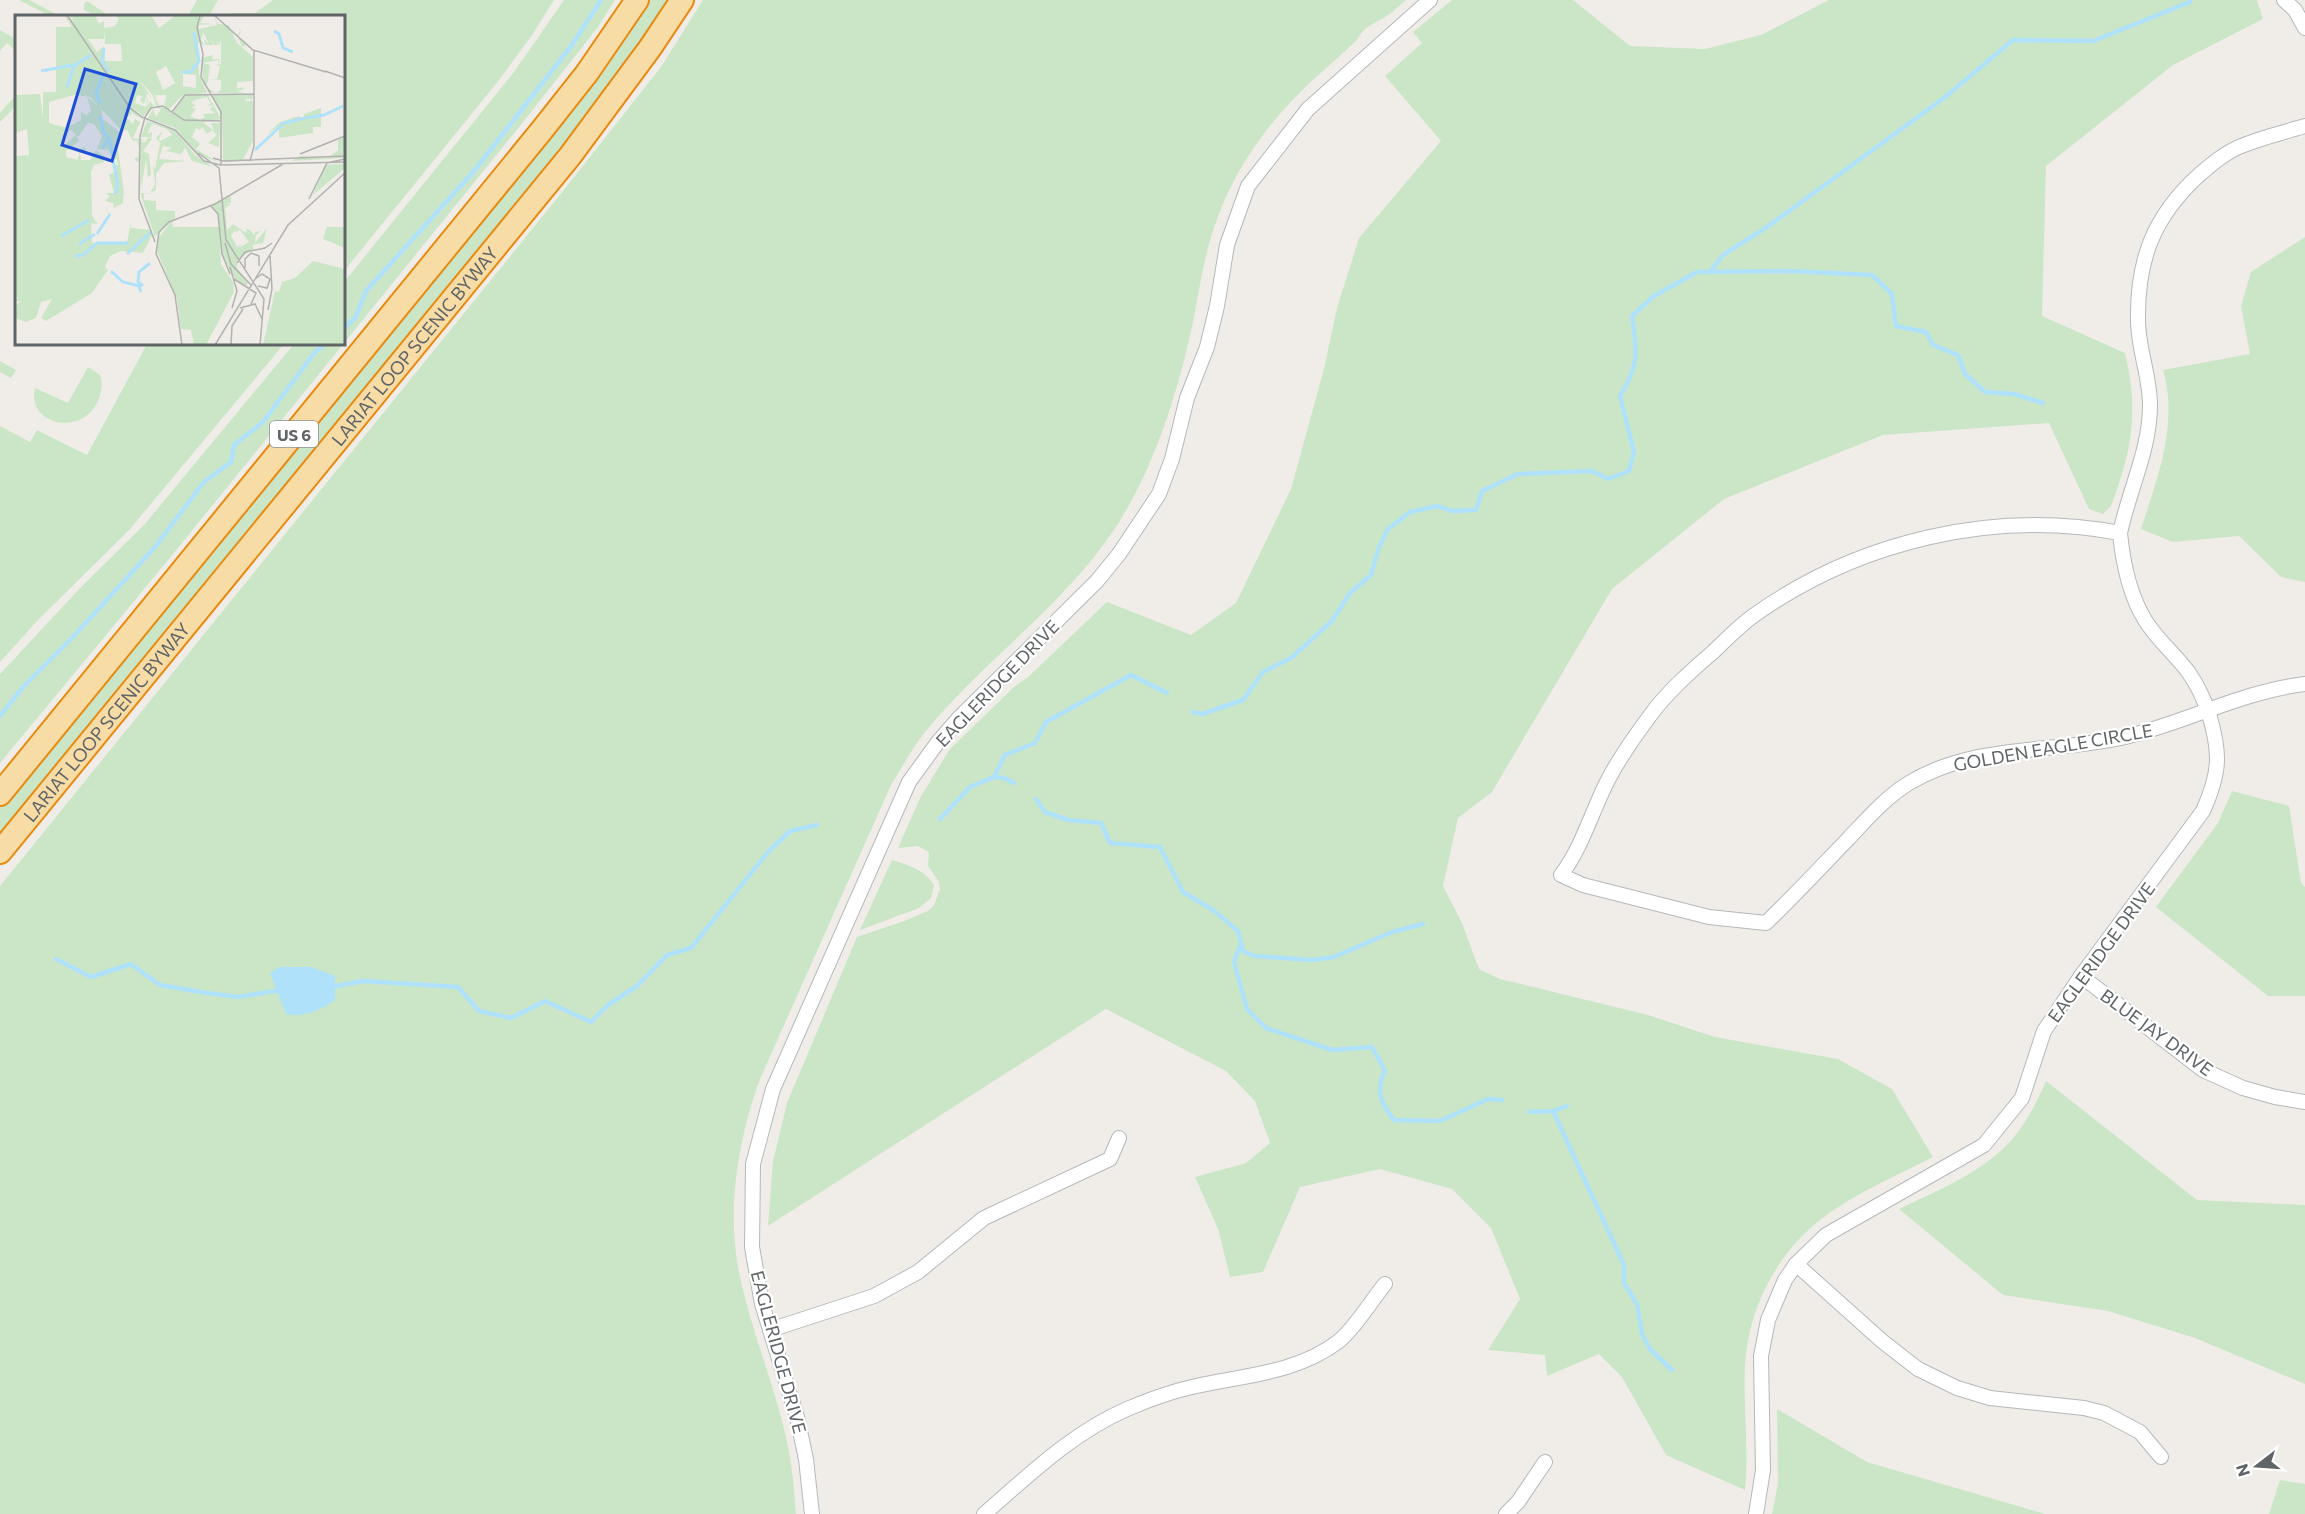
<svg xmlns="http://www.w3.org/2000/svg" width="2305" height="1514" viewBox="0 0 2305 1514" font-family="Commissioner,sans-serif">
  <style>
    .green { fill: #cae6c7 }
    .water { fill: #afe2fa }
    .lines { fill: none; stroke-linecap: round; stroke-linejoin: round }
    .stream { stroke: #afe2fa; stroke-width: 4.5 }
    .minor-casing { stroke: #b5b8bb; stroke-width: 16 }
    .trunk-casing { stroke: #e88a10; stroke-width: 26 }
    .minor { stroke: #fff; stroke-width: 14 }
    .trunk { stroke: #f8dca6; stroke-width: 22 }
    .labels { text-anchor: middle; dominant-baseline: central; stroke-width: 4.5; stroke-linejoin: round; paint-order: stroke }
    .shield { fill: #fff; stroke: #8f9295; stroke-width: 1.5 }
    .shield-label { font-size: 16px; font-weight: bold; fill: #5f6467 }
    .street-label { font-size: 18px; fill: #5f6467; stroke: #fff }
    .inset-river { fill: none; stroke: #afe2fa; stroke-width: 3 }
    .inset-road { fill: none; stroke: #b2b2b0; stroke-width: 1.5 }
    .view { fill: #1d4ed8; fill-opacity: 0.15; stroke: #1d4ed8; stroke-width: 3 }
    .inset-edge { fill: none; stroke: #5f6467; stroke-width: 3 }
  </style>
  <rect width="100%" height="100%" fill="#f0ede8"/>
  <g class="green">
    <path d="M19 0H29L60 16H50Z"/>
    <path d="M197 0H218L209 16H188Z"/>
    <path d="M273 0H554L532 35 496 84 344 271V16H229L231 13H255Z"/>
    <path d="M564 0H615L598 27 524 121 169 559 0 763V674L82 586 144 525 294 344H344V282L514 72Z"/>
    <path d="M647 0H672L602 99 0 841V807L2 804Z"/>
    <path d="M703 0H1406C1401 4 1396 9 1391 13 1378 23 1366 23 1357 40 1335 61 1311 80 1291 102 1258 136 1230 180 1215 225 1203 259 1199 293 1192 327 1178 391 1157 458 1124 514 1072 601 988 655 925 732 912 749 902 767 891 785L760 1079C739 1137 727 1204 738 1267 749 1325 773 1380 786 1437 792 1463 794 1488 796 1514H0V886L563 191 661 67Z"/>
    <path d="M1452 0H1573L1630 46 1705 49 1761 35 1829 0H2257L2263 19 2173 65 2046 166 2042 316 2125 353C2139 411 2132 451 2111 506L2103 514 2089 509 2049 423 1883 435 1724 499 1612 589 1492 792 1458 818 1443 886 1462 923 1479 969 1500 979 1648 1015 1715 1037 1838 1059 1892 1089 1933 1157C1896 1176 1845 1198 1814 1225 1773 1260 1748 1312 1745 1366 1743 1407 1749 1448 1745 1490L1666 1455 1622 1377 1599 1354 1547 1376 1545 1355 1488 1350 1520 1299 1491 1228 1452 1189 1380 1169 1300 1187 1263 1272 1230 1277 1218 1229 1195 1177 1246 1163 1270 1143 1255 1101 1226 1071 1106 1009 768 1226 773 1161 787 1103 857 937 904 921 928 911 934 905 940 889 939 882 928 866 929 852 918 846 898 848 921 796 950 749 1015 686 1027 678 1107 602 1191 635 1236 603 1291 489 1324 369 1337 308 1359 238 1441 141 1385 76 1422 43 1413 32Z"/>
    <path d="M87 1 105 13V16H97L84 10V4Z"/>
    <path d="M0 30 16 39V51L7 43 0 51Z"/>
    <path d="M16 95V106L0 122V113Z"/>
    <path d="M2305 237V582L2281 577 2239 536 2173 542 2141 529C2157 479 2179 423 2163 370L2250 354 2241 306 2251 272Z"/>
    <path d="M147 344H284L130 529 38 620 0 662V426L30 442 37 430 87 455Z"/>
    <path d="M0 361 16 370 11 378 0 372Z"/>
    <path d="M88 367 100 375C103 383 102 390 99 398 85 438 26 426 35 388L68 403Z"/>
    <path d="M2232 791 2289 806 2301 883 2305 887V996H2268L2156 907 2218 823Z"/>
    <path d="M892 860C908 865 924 869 934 885L931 898 919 908 860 930Z"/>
    <path d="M2046 1081 2197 1200 2305 1205V1384L2195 1338 2108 1311 2003 1295 1899 1209C1938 1190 1985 1172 2014 1137 2028 1120 2037 1101 2046 1081Z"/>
    <path d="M1777 1409 1867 1462 2045 1514H1772L1778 1484Z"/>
    <path d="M2280 1480 2305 1484V1514H2269Z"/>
  </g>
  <path class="water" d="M279 967H311L335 976V1000C322 1010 302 1018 286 1014L270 973Z"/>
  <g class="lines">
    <g class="stream">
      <path d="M1710 272 1723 255 1767 227 1944 98 2013 40 2093 41 2190 2"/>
      <path d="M344 328 355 318 366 291 474 171 572 45 601 0"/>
      <path d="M1193 712 1202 714 1243 700 1263 672 1291 658 1332 621 1350 593 1371 575 1379 547 1388 529 1410 512 1438 506 1452 511 1476 510 1482 491 1518 474 1592 471 1608 479 1629 471 1634 452 1620 396C1640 365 1637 351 1632 316L1654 296 1697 272 1790 271 1872 275 1892 294 1896 326 1926 332 1933 345 1958 355 1965 374 1985 392 2014 394 2043 403"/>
      <path d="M0 716 23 687 72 638 155 547 204 482 231 462 234 445 263 422 315 352 325 344"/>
      <path d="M994 777 1004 778 1014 783"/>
      <path d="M1036 799 1045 812 1068 820 1101 823 1110 843 1160 847 1183 892 1213 910 1238 931 1243 951 1254 956 1312 960 1334 957 1392 932 1423 924"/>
      <path d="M940 819 970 787 994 777 1005 755 1035 743 1046 722 1131 675 1167 693"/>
      <path d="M1241 944 1234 962 1247 1009 1266 1028 1332 1050 1372 1047 1385 1071C1375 1090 1381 1104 1394 1120L1440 1121 1488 1099 1502 1100"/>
      <path d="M56 959 91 977 131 964 160 985 207 993 238 997 281 990"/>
      <path d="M331 987 363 981 458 987 479 1011 511 1018 545 1001 591 1022 608 1005 637 986 667 955 691 948 768 852 790 831 817 825"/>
      <path d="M1553 1111 1624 1265V1283L1637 1304 1642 1334 1650 1349 1672 1370"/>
      <path d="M1529 1112 1553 1111 1567 1106"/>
    </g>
    <g class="minor-casing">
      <g id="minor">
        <path d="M2284 0 2295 10 2305 28"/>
        <path d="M2120 533C1993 509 1858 541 1753 616 1739 626 1726 640 1713 652 1691 671 1666 693 1649 717 1635 736 1620 757 1609 778 1592 810 1583 846 1561 875L1583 885 1709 917 1766 923C1794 896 1821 867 1849 838 1867 819 1886 797 1909 783 1973 744 2051 753 2121 738 2183 724 2242 691 2305 684"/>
        <path d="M2081 976 2203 1070 2243 1088 2275 1097 2305 1102"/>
        <path d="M1796 1264 1882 1341 1918 1369 1957 1388 1990 1398 2084 1408 2104 1413 2140 1432 2161 1457"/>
        <path d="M770 1330 874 1296 918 1272 984 1218 1110 1159 1119 1138"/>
        <path d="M812 1514 806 1459 797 1417 762 1304 752 1247 753 1164 773 1089 909 782 938 742 958 719 1097 581 1119 554 1159 494 1172 459 1187 398 1207 347 1217 306 1227 245 1248 186 1308 109 1430 0"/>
        <path d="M984 1514C1029 1475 1072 1433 1127 1409 1148 1400 1170 1392 1192 1387 1243 1375 1296 1374 1339 1341 1355 1328 1371 1301 1385 1284"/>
        <path d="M1506 1514 1518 1502 1545 1462"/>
        <path d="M1756 1514 1763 1470 1761 1356 1768 1320 1785 1280 1796 1264 1826 1235 1984 1145 2022 1098 2044 1031 2081 976 2203 811C2220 773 2221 754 2209 714 2204 699 2198 686 2189 673 2176 655 2157 640 2145 620 2129 594 2123 564 2120 533 2129 490 2150 450 2150 405 2150 376 2138 349 2138 320 2137 259 2154 216 2199 175 2212 164 2227 151 2244 145 2264 137 2285 132 2305 126"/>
      </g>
    </g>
    <g class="trunk-casing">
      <g id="trunk">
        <path d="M0 794 542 130 587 73 637 0"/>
        <path id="s1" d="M0 852 570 156 650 48 682 0"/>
      </g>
    </g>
    <use href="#minor" class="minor"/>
    <use href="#trunk" class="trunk"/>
  </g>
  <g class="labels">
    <rect class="shield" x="270" y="421" width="48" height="26" rx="4.5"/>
    <g class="shield-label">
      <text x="294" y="434">US 6</text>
    </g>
    <g class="street-label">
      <text stroke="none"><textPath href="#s1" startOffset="654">LARIAT LOOP SCENIC BYWAY</textPath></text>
      <text transform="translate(997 683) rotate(-46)">EAGLERIDGE DRIVE</text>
      <text stroke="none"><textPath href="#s1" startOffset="168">LARIAT LOOP SCENIC BYWAY</textPath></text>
      <text transform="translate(2053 747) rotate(-10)">GOLDEN EAGLE CIRCLE</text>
      <text transform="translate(2101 952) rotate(-54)">EAGLERIDGE DRIVE</text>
      <text transform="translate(2157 1032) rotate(36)">BLUE JAY DRIVE</text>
      <text transform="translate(779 1352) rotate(75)">EAGLERIDGE DRIVE</text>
    </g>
  </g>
  <g transform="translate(15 15)">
    <rect width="330" height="330" fill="#f0ede8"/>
    <path d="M49 0 59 8 55 0H80L84 9 89 6V13L100 11 104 4 100 0H136L144 13 161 0H183V6L186 0H190L185 8 201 9 184 10V14L202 10 199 1 203 9 214 10 221 26 225 22 224 21 223 19 227 14 224 21 232 30 227 32 224 24 221 27 238 42V66L222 67V74L228 72 229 74 222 76 230 78H201L206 75V65L194 64 191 71 200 78 194 77 188 68 187 43 197 40 198 45 200 44H204L205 47 203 49 204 45 188 48 195 50 193 64H202L205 51 199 50 206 49V25L204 30 200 23 203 30H200L194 23 199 30H191L188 23 194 29 188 17 186 25 190 30 183 27 184 60 192 78 168 80 154 94 158 98 170 80H193L196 86 195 88 192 82 176 86 181 87H176L181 91 176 92 181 94 175 101 185 105 190 102 188 99 200 98 195 94 199 90 192 91 197 87 206 104 188 107 199 116 196 108H205L204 132 193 128 202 120 197 115 192 119 187 112 185 115 181 113 177 122 185 129 181 134 203 147 184 140 160 113 133 103 138 94 141 102 146 94 141 93 150 92 151 80H140L142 89V85L144 90H149V85L150 88 149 90 141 91 138 81 124 64 137 84 133 79 131 80 133 86 131 90 132 85 131 82 129 89 125 85 127 81 122 80 120 88 131 92 134 87 133 80 134 85 132 91 135 86 139 91 128 101 113 89 128 102 115 93 128 105 117 98 112 103 118 109 120 104 125 107 118 123 124 124V134L122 125 118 126 112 115 107 116 75 82 59 80 34 87V108L56 114 47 124 48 132 61 120 64 126 51 136V142L63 145 65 134 69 132 72 135 65 138 66 145H75L81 135 89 141V147L79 150 76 157 77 200 82 209 76 208 77 228 112 227 116 208V213L137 215V220L128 238 106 236 95 241 90 252 93 255 77 278 31 306 26 303 37 284 26 287 21 303 11 307 0 303V291L6 286H0L3 282 0 281V141L14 140 12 114 0 118V80L25 79 28 104V77H41V12H57ZM90 16V29H106L107 46H90L89 31 82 37 73 24H89ZM151 51 160 68 148 75 141 57ZM168 59 181 60V73L168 71ZM238 79 237 85 228 82 232 84 230 86H238V126L227 146H234L208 147 207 102 196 80ZM72 82 86 93 88 104 106 118 102 127 109 177 108 188 99 193 98 188 90 186 95 181 90 178H99L94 160 99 157 98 150H103L102 144H97L94 135 82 134 87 121 79 109 73 108 63 122 53 112 66 105V97L71 100 76 96ZM306 93V112H298V118L264 123V111L251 120 265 107 284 101 289 105V99ZM132 106 159 115 181 141 198 152 177 146 170 133 166 139 151 136 157 133 148 131 144 144 172 146 149 148 141 159V175L135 178 140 170 138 150 140 154 145 129 137 124 128 136 134 139 136 159 133 163 131 145 125 178 126 144 123 142 125 149 119 144 124 141 122 136 126 141V124H130L126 125 129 128 134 122 147 130 141 123 148 115 144 124 145 126 157 120 152 114 137 109 132 119 137 117V122H126ZM330 122 328 143 277 146 285 141 313 143 323 135V125ZM330 149V153L298 180 311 150ZM125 178 138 179H129V185L141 186V195L160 196V203L140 222ZM216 181V188H210L216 189 210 193 212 215 218 209 231 218 232 213 240 220V217L246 216 241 220 240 228 252 213 248 228 238 230V234L222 245V253L233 268 231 271 221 265 208 243 203 199 197 191ZM222 214 220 218 225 215 234 227 224 233 227 229 222 232 216 220ZM157 206 158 212H204L206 249 218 267 219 277 191 330H179L176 315 166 314 162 284 142 236 144 222ZM312 212H330V233L308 224ZM298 246 330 254V330H248L260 276 264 277 267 267 280 263Z" fill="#cae6c7" fill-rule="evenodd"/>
    <path class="inset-river" d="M259 16 264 19 268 33 278 37M89 33 87 46 94 57M26 56 58 50M167 57H176L184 46 179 17M52 72 59 51 76 40M85 88 81 78 88 61M85 101 89 118 94 123 87 133M291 103 309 100 328 91M94 123 98 142M240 135 269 108 290 103M98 145 103 170 100 179M82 219 95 199M46 221 74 205M64 229 80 219M112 239 136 217M60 241 68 240 82 228H113M96 256 108 267 124 271 126 277M128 271 123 267 124 257 135 248"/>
    <path class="inset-road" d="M52 0 115 93 127 102 160 115 189 146 206 150 330 147M185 0 182 12 188 39 186 62 206 97V150M199 0 238 35 311 57M310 56 330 63M157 97 170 80 239 79M130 102 136 93 148 91 169 105 206 106M130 102 125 121 124 184 140 227M183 138 204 153 211 225 249 284 245 330M285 139 330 121M198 143 208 146 330 141M235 146 239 131V35M294 184 312 148 330 144M196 191 203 199 207 239 215 259M210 228 216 249 237 271M222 248 230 237 250 233 257 228M215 252 222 276 217 293M230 253V244L236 238 244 241V251M219 264 241 278 236 289M240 264 247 259 255 264 252 273 243 271M225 293 240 289 247 304M253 295 257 274 255 241M167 330 160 280 141 239 144 217 154 207 200 189 268 149M200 330 273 210 330 158M216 330 217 311 228 294"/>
    <path class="view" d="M70 54 121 69 97 146 47 130Z"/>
    <rect width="330" height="330" class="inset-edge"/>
  </g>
  <g transform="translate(2257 1466) rotate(253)" stroke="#ffffff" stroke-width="4.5" paint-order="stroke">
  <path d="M0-4.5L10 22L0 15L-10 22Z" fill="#5f6467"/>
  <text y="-9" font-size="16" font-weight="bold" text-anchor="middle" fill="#5f6467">N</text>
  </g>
</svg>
